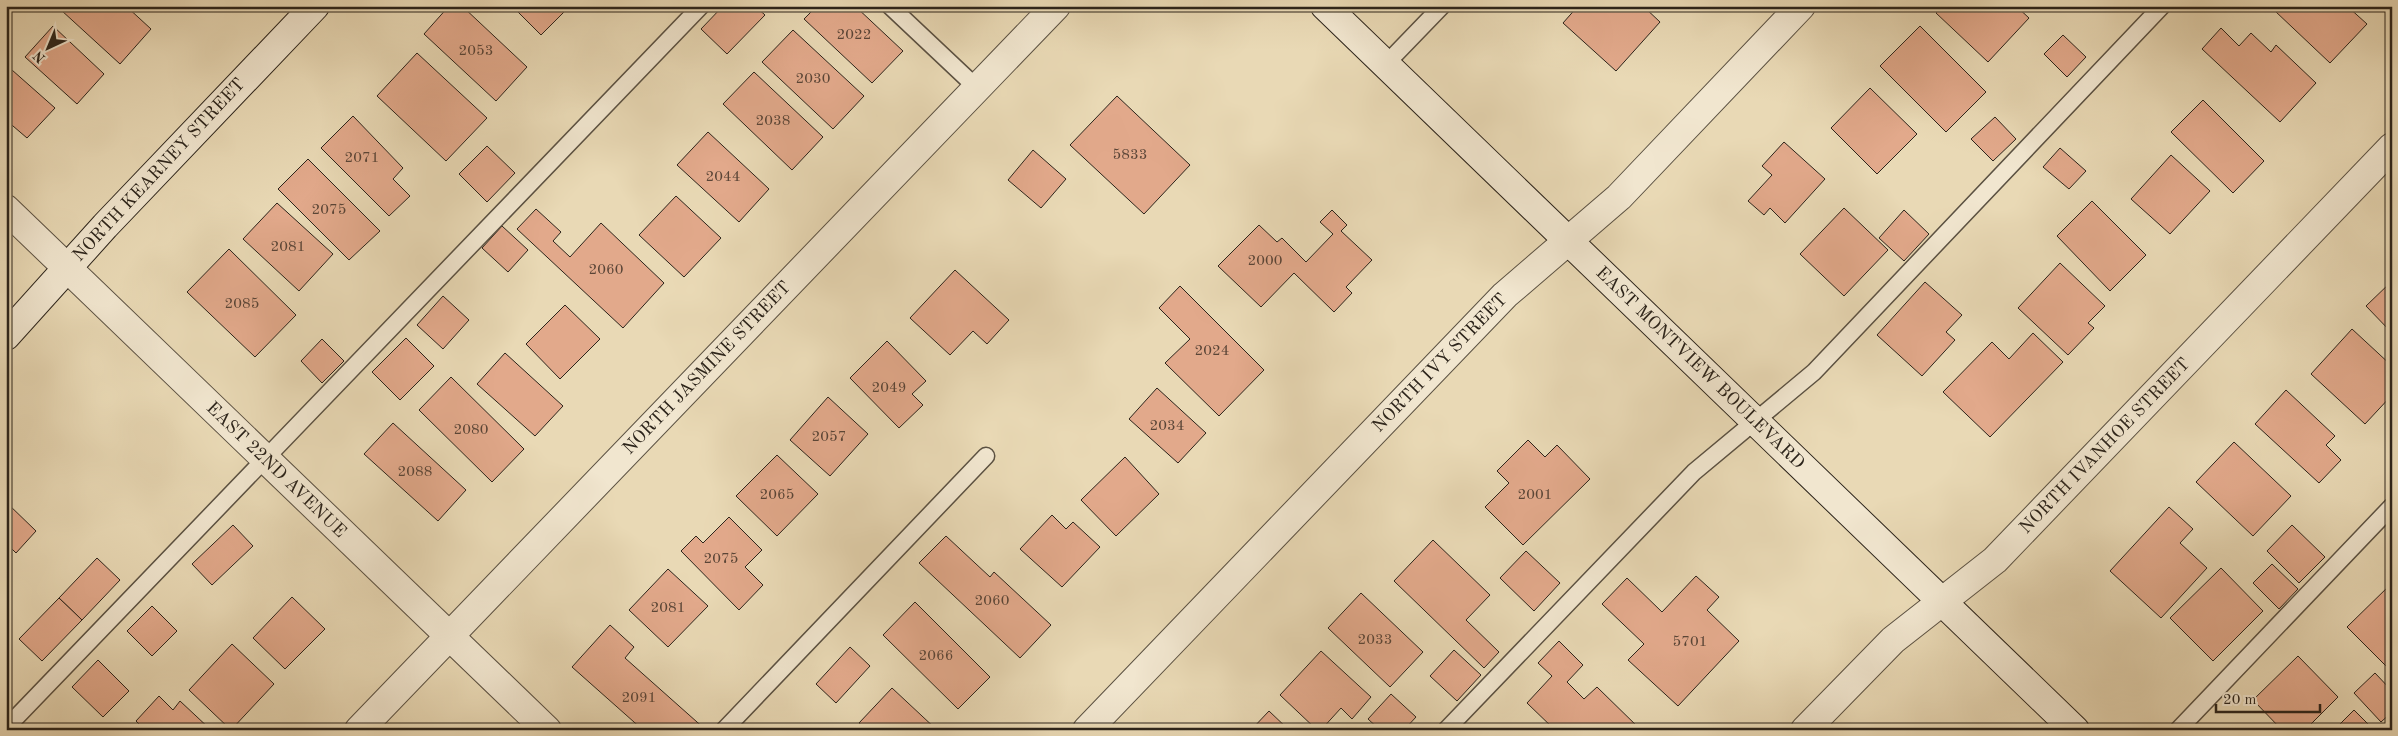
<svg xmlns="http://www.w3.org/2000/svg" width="2398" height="736" viewBox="0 0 2398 736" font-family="'Old Standard TT',serif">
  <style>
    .building { fill: #e2a98b; stroke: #2c241b }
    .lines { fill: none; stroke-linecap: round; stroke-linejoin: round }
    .lane-casing { stroke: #5b5142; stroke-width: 19 }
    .street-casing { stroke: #5b5142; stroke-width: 30 }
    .secondary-casing { stroke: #2c241b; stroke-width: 30 }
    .lane { stroke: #f1e6cf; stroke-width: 16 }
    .street { stroke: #f1e6cf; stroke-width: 28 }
    .secondary { stroke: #f1e6cf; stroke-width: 28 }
    .labels { text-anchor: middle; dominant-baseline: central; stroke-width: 4; stroke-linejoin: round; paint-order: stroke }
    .number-label { font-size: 15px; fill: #5a4537 }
    .street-label { font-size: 18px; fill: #2c241b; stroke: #f1e6cf }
  </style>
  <rect width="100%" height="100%" fill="#e9d9b5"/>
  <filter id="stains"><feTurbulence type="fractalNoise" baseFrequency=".004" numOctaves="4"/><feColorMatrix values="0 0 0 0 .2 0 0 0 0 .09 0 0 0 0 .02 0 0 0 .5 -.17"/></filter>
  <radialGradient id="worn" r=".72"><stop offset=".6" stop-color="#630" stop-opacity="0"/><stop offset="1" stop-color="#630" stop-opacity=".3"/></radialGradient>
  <g class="building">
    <path d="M65 6H126L151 29 120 64 61 10Z"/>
    <path d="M449 6H462L527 67 496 101 424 34Z"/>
    <path d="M512 6H570L541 35Z"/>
    <path d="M723 6H755L765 15 727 54 701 29Z"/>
    <path d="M817 6H855L903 51 872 83 804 19Z"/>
    <path d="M1578 6H1643L1660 22 1616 71 1563 23Z"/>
    <path d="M1942 6H2016L2029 18 1988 62 1936 13Z"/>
    <path d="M2279 6H2347L2367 24 2330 63 2275 11Z"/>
    <path d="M53 26 104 74 77 104 25 57Z"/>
    <path d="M1920 26 1986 92 1946 132 1880 66Z"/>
    <path d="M2221 28 2239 46 2251 33 2271 52 2276 45 2316 83 2280 122 2202 49Z"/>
    <path d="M793 30 864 96 833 129 762 62Z"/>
    <path d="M2063 35 2086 57 2067 77 2044 54Z"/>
    <path d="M417 53 487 118 446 161 377 96Z"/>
    <path d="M12 70 55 108 27 138 6 120V76Z"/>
    <path d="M754 72 823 137 792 170 723 104Z"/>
    <path d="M1870 88 1917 134 1877 174 1831 128Z"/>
    <path d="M1117 96 1190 165 1144 214 1070 145Z"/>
    <path d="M2203 100 2264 161 2233 193 2171 132Z"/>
    <path d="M353 116 403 168 393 179 410 196 389 216 321 148Z"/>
    <path d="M1995 117 2016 139 1993 161 1971 139Z"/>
    <path d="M708 132 769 189 739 222 677 165Z"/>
    <path d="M1784 142 1825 179 1785 223 1770 208 1764 215 1748 201 1772 175 1762 166Z"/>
    <path d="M487 146 515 173 487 202 459 174Z"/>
    <path d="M2060 148 2086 171 2069 189 2043 167Z"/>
    <path d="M1033 150 1066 179 1041 208 1008 180Z"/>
    <path d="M2171 155 2210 191 2170 234 2131 199Z"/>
    <path d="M308 159 380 231 349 260 278 189Z"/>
    <path d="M676 196 721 238 684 277 639 235Z"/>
    <path d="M2092 201 2146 255 2110 291 2057 236Z"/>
    <path d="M277 203 333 254 299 291 243 239Z"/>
    <path d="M1844 208 1888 250 1844 296 1800 254Z"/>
    <path d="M536 209 561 232 553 241 570 257 601 223 664 283 623 328 517 229Z"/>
    <path d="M1332 210 1347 225 1341 231 1372 260 1346 287 1352 293 1334 312 1294 273 1261 307 1218 266 1259 225 1277 242 1282 238 1306 262 1333 234 1320 222Z"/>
    <path d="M1904 210 1929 234 1904 261 1879 238Z"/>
    <path d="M502 226 528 250 508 272 482 248Z"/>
    <path d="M229 249 296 315 255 357 187 292Z"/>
    <path d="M2060 263 2105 306 2088 323 2094 328 2068 355 2018 308Z"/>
    <path d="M955 270 1009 320 987 344 973 331 950 355 910 318Z"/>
    <path d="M2392 281V333L2366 306Z"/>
    <path d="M1925 282 1962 315 1946 332 1955 340 1922 376 1877 335Z"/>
    <path d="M1180 286 1264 370 1219 416 1165 363 1190 339 1159 308Z"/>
    <path d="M443 296 469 320 443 349 417 325Z"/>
    <path d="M565 305 600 339 560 379 526 344Z"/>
    <path d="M2352 329 2392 366V395L2365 424 2311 374Z"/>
    <path d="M2033 333 2063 362 1990 437 1943 392 1992 342 2009 359Z"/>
    <path d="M406 338 434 366 400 400 372 372Z"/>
    <path d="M322 339 344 361 322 383 301 361Z"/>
    <path d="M887 341 926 381 912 394 923 405 899 428 850 378Z"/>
    <path d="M505 353 563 406 535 436 477 384Z"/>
    <path d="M451 377 524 449 492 482 419 410Z"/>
    <path d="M1157 388 1206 433 1178 463 1129 419Z"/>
    <path d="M2286 390 2335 436 2326 445 2341 460 2319 483 2255 424Z"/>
    <path d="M828 397 868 434 830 476 790 440Z"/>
    <path d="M393 423 466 490 438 521 364 454Z"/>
    <path d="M1528 440 1545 457 1557 445 1590 479 1523 545 1485 507 1509 483 1497 471Z"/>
    <path d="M2234 442 2291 496 2253 536 2196 482Z"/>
    <path d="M777 455 818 494 777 536 736 496Z"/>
    <path d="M1125 457 1159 494 1116 536 1081 500Z"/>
    <path d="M6 502 36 531 16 553 10 547 6 552Z"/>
    <path d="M2169 507 2193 529 2180 543 2207 568 2161 618 2110 571Z"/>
    <path d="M1052 515 1066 529 1073 522 1100 547 1062 587 1020 549Z"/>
    <path d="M729 517 762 550 745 567 763 585 739 610 681 551 696 536 703 543Z"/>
    <path d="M233 525 253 546 212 585 192 564Z"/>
    <path d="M2292 525 2325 557 2299 583 2267 551Z"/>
    <path d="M946 536 990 577 994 572 1051 625 1020 658 919 563Z"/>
    <path d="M1433 540 1490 595 1466 620 1499 652 1484 668 1394 581Z"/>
    <path d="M1526 551 1560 583 1534 611 1500 578Z"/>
    <path d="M97 558 120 580 82 620 59 598Z"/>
    <path d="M2272 564 2298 589 2279 609 2253 583Z"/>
    <path d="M2221 568 2263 611 2213 661 2170 618Z"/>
    <path d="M668 569 708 606 668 647 629 610Z"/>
    <path d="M1696 576 1719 597 1707 610 1739 641 1678 706 1628 660 1644 644 1602 604 1627 578 1662 612Z"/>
    <path d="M2392 583V672L2347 627Z"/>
    <path d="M1361 593 1423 652 1390 687 1328 628Z"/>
    <path d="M292 597 325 629 285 669 253 638Z"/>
    <path d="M59 598 82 620 42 661 19 639Z"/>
    <path d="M915 602 990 677 958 709 883 635Z"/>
    <path d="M152 606 177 631 152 656 127 631Z"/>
    <path d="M610 625 634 647 625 658 706 730H643L572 667Z"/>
    <path d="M1559 641 1583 665 1567 682 1584 699 1597 687 1641 730H1555L1527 703 1552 676 1538 663Z"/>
    <path d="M232 644 274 684 231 730 189 690Z"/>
    <path d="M850 647 870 666 836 703 816 684Z"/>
    <path d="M1454 650 1481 675 1457 701 1430 676Z"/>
    <path d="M1321 651 1371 697 1352 719 1341 708 1321 730H1317L1280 695Z"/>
    <path d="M2298 656 2338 697 2305 730H2282L2253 700Z"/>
    <path d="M98 660 129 691 103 717 72 687Z"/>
    <path d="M2375 673 2392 691V712L2381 722 2354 693Z"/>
    <path d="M892 688 937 730H867L859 723Z"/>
    <path d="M1391 694 1416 717 1404 730H1380L1368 719Z"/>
    <path d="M159 696 173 710 180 701 211 730H145L136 721Z"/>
    <path d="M2354 710 2374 730H2334Z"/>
    <path d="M1269 711 1289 730H1251Z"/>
  </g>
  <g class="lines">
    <g class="lane-casing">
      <g id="lane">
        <path d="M890 6 977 88"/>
        <path d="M1385 65 1442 6"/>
        <path d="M6 728 701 6"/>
        <path d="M724 730 986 456"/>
        <path d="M1446 730 1694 472 1814 372 2162 6"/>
        <path d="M2178 730 2392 506"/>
      </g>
    </g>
    <g class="street-casing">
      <g id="street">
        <path d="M6 209 547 730"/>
        <path d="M359 730 1056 6"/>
        <path d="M1087 730 1505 295 1619 197 1801 6"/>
        <path d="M1805 730 1893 640 1995 560 2392 147"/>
      </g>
    </g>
    <g class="secondary-casing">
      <g id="secondary">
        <path d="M1325 6 2075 730"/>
        <path d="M6 336 105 226 315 6"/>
      </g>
    </g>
    <use href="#lane" class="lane"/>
    <use href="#street" class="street"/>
    <use href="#secondary" class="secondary"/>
  </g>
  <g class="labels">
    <g class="number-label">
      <text x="854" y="35">2022</text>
      <text x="476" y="51">2053</text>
      <text x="813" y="79">2030</text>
      <text x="773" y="121">2038</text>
      <text x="1130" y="155">5833</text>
      <text x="362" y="158">2071</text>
      <text x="723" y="177">2044</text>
      <text x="329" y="210">2075</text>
      <text x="288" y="247">2081</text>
      <text x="1265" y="261">2000</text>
      <text x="606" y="270">2060</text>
      <text x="242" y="304">2085</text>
      <text x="1212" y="351">2024</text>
      <text x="889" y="388">2049</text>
      <text x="1167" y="426">2034</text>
      <text x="471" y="430">2080</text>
      <text x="829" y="437">2057</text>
      <text x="415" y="472">2088</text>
      <text x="777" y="495">2065</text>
      <text x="1535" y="495">2001</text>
      <text x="721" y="559">2075</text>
      <text x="992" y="601">2060</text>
      <text x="668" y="608">2081</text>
      <text x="1375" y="640">2033</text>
      <text x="1690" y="642">5701</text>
      <text x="936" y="656">2066</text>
      <text x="639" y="698">2091</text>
    </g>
    <g class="street-label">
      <text transform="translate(159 170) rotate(-47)">NORTH KEARNEY STREET</text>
      <text transform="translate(1440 363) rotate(-46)">NORTH IVY STREET</text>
      <text transform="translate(707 368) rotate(-46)">NORTH JASMINE STREET</text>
      <text transform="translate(1700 368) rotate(44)">EAST MONTVIEW BOULEVARD</text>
      <text transform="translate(2105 446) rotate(-46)">NORTH IVANHOE STREET</text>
      <text transform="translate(276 470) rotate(44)">EAST 22ND AVENUE</text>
    </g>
  </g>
  <rect width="2398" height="736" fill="none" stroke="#e9d9b5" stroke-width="25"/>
  <rect x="8" y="8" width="2383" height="721" fill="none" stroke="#2c241b" stroke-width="2.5"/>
  <rect x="12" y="12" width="2373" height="711" fill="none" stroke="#2c241b"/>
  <g transform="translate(48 48) rotate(224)" stroke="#f1e6cf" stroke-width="4" paint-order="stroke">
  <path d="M0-4L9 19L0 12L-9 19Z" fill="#2c241b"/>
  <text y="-8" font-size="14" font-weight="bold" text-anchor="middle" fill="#2c241b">N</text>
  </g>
  <path d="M2216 704v8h104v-8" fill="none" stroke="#2c241b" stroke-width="2.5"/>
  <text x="2223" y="704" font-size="15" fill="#2c241b" stroke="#f1e6cf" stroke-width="4" paint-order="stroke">20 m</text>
  <rect width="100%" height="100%" filter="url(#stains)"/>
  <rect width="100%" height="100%" fill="url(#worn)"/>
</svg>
